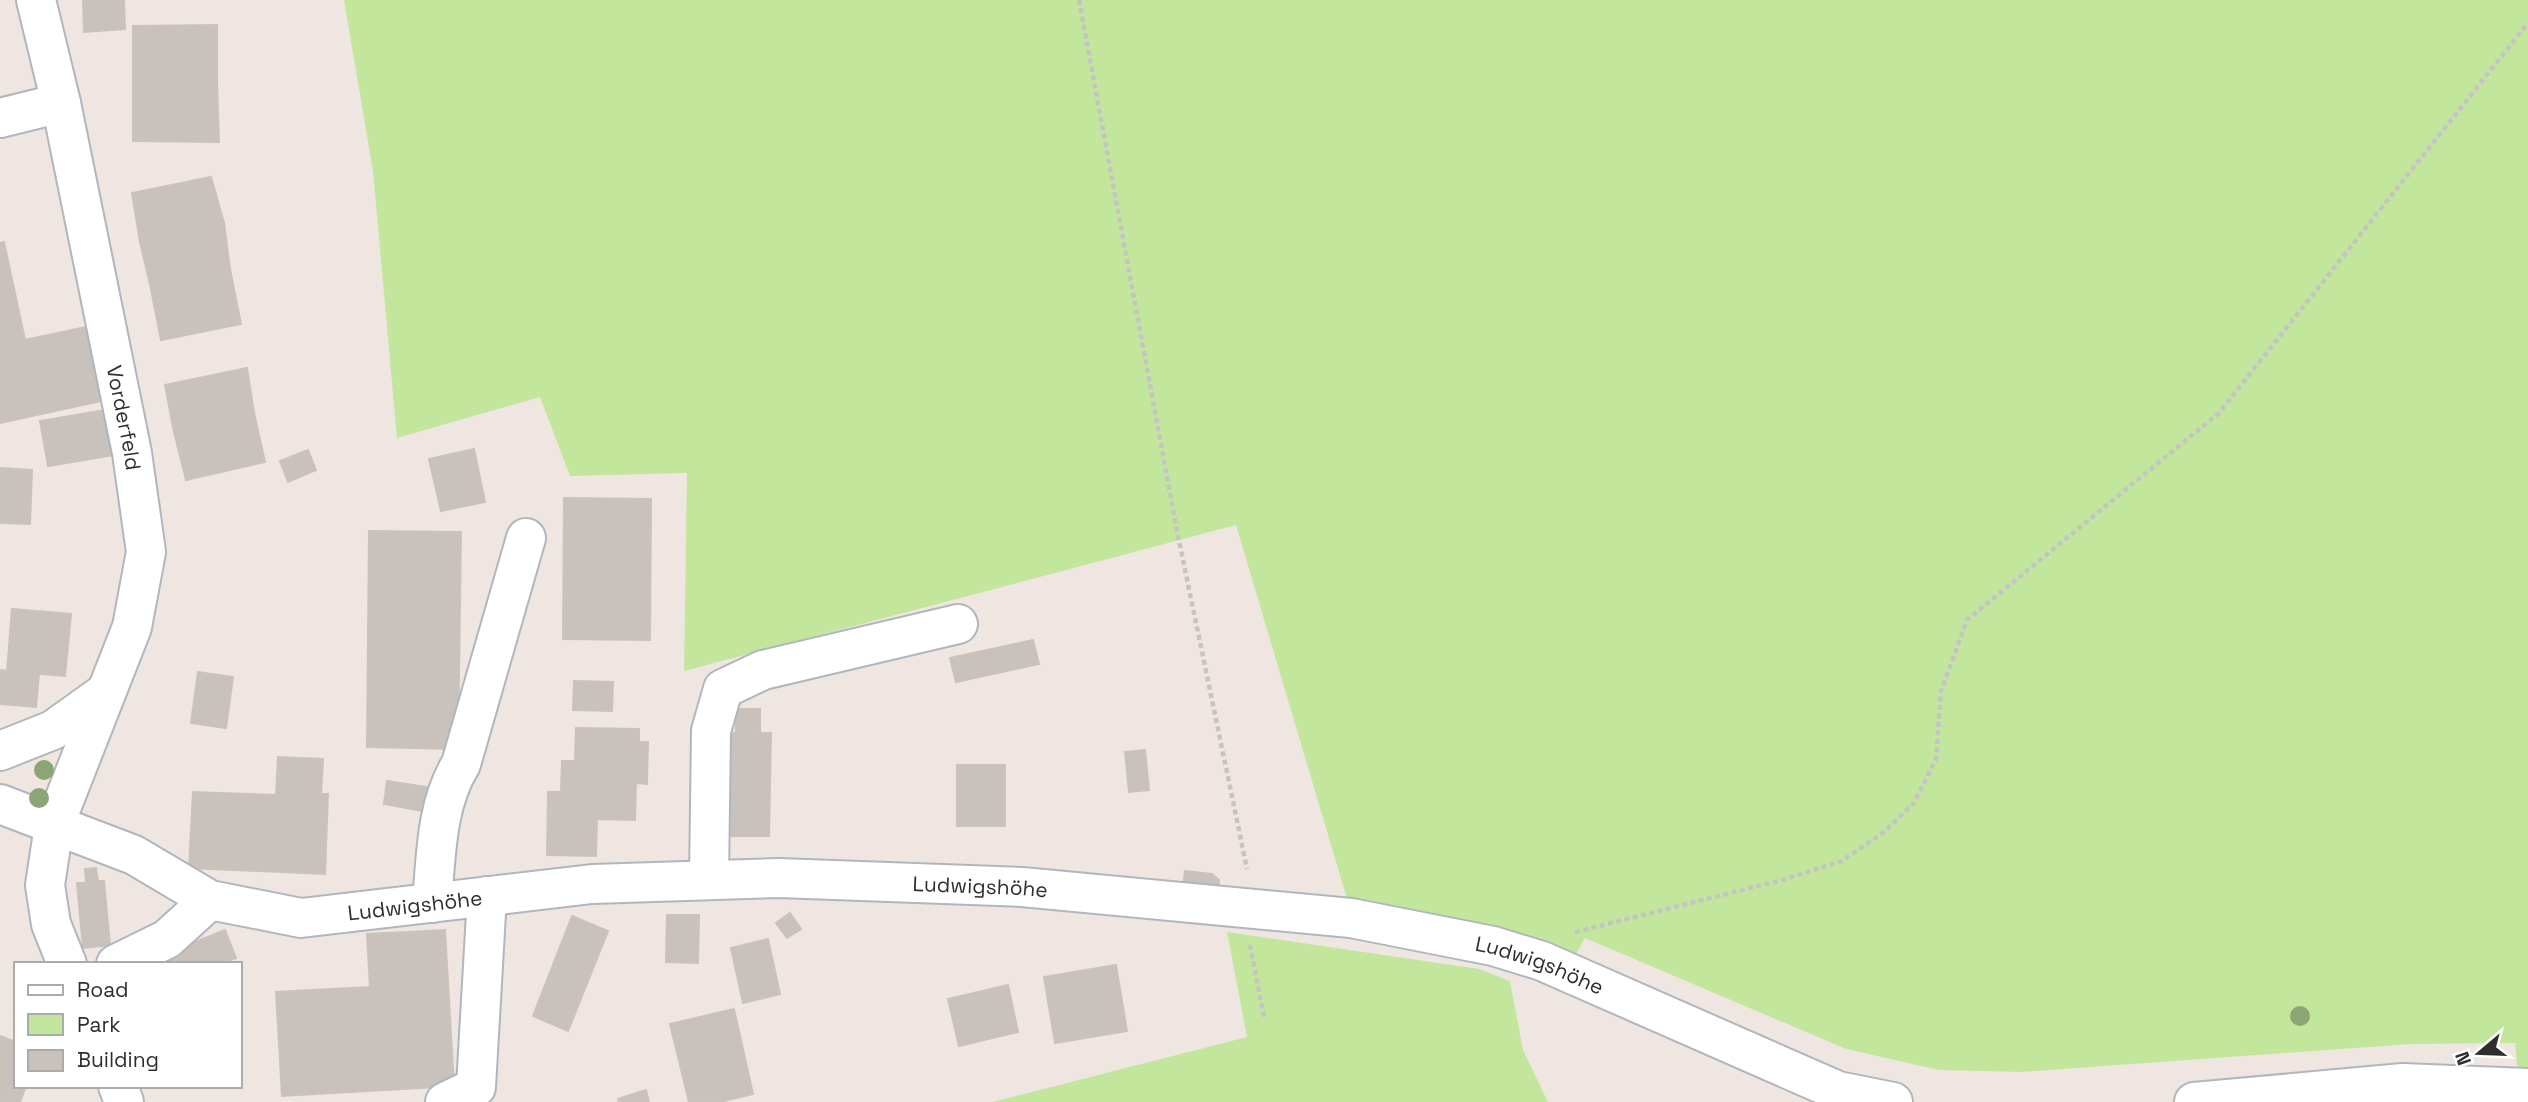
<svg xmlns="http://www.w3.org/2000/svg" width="2528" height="1102" viewBox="0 0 2528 1102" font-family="'Space Grotesk',sans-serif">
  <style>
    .green { fill: #c3e69d }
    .building { fill: #c8c1bc; stroke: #cbc2ba; stroke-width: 2 }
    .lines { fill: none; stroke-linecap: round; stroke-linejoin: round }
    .minor-casing { stroke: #b1b6be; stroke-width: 42 }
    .path { stroke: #c4c4c4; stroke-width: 4.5; stroke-dasharray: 5 3.5; stroke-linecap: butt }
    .minor { stroke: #fff; stroke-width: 38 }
    .tree { fill: #8ca574 }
    .labels { text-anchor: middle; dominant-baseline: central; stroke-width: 5; stroke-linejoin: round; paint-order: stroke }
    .street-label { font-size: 21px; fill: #2e2e2e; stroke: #fff }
  </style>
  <rect width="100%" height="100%" fill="#efe6e1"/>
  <g class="green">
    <path d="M344 0H2528V1075L2518 1073 2515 1043 2411 1044 2021 1072 1939 1070 1846 1049 1585 938 1572 961 1348 902 1236 525 684 671 687 473 570 476 540 397 397 438 373 171Z"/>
    <path d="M1227 932 1479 969 1510 981 1523 1050 1548 1102H993L1247 1037Z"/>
  </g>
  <g class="building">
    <path d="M83 0H124L125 29 84 32Z"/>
    <path d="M217 25V81H133V26Z"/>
    <path d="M133 81H217L219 142 133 141Z"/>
    <path d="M211 177 224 223 140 242 132 193Z"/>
    <path d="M224 223 230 269 150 284 140 242Z"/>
    <path d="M4 242 25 340 91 326 106 400 0 423V243Z"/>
    <path d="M230 269 241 324 161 340 150 284Z"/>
    <path d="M247 368 254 413 174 432 165 385Z"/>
    <path d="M106 410 114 455 48 466 40 421Z"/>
    <path d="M254 413 265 462 186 480 174 432Z"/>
    <path d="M474 449 485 502 441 511 429 459Z"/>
    <path d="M308 450 316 470 288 482 280 461Z"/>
    <path d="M0 468 32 470 30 524 0 523Z"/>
    <path d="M564 498 651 499 650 640 563 639Z"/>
    <path d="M369 531 461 532 458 749 367 747Z"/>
    <path d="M12 609 71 614 65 676 7 671Z"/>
    <path d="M1033 640 1039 664 956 682 950 658Z"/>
    <path d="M0 670 39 674 36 707 0 704Z"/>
    <path d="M198 672 233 677 226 728 191 723Z"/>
    <path d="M574 681 613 682 612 711 573 710Z"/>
    <path d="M735 709H760V733H736Z"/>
    <path d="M576 728 639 729V742H648L647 784 636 783 635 820 597 819 596 856 547 855 548 792H561L562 761H575Z"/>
    <path d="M724 733H771L769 836H722Z"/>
    <path d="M1145 750 1149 790 1129 792 1125 752Z"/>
    <path d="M278 757 323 759 321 794H328L325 874 189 868 193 792 276 795Z"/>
    <rect x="957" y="765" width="48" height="61"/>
    <path d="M387 781 427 787 423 811 384 804Z"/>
    <path d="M96 868 98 881H104L110 945 83 948 77 883H86L85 869Z"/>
    <path d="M1185 871 1212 874 1219 880V886L1183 887Z"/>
    <path d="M790 913 801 929 787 938 776 923Z"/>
    <path d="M667 915H699L698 963 666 962Z"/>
    <path d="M572 916 608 931 568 1031 533 1016Z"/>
    <path d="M225 930 236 958 221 964H171L167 953Z"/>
    <path d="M445 930 454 1086 282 1096 276 992 370 987 367 934Z"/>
    <path d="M768 939 780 994 743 1003 731 948Z"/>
    <path d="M1116 965 1127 1031 1055 1043 1044 977Z"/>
    <path d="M1008 985 1018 1032 959 1046 948 999Z"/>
    <path d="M734 1009 753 1094 720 1102H689L670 1024Z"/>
    <path d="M0 1036 16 1042V1086H26L20 1102H0Z"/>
    <path d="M646 1090 649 1102H619L618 1099Z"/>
  </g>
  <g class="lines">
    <g class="minor-casing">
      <g id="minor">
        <path id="s1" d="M36 0 61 103 132 453 146 552 132 627 54 826 45 885 51 924 67 964"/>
        <path d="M0 118 61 103"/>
        <path d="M0 751 53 730 106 692"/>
        <path id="s2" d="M0 804 134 855 210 900 301 918 592 884 779 878 1022 887 1351 918 1493 946 1542 961 1838 1091 1893 1102"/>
        <path d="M709 880 711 731 723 689 763 670 958 624"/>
        <path d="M432 903C436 856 436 804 461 764L526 538"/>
        <path d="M116 964 167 939 210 900"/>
        <path d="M118 1086 124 1102"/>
        <path d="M445 1102 476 1087 487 896"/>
        <path d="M2194 1102 2403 1083 2528 1088"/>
      </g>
    </g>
    <g class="path">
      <path d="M1079 0 1177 531 1247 869"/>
      <path d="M1575 932 1782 880 1842 861 1884 832 1914 803 1936 759 1941 691 1967 620 2219 413 2528 23"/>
      <path d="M1250 945 1264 1017"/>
    </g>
    <use href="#minor" class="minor"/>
  </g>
  <g class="tree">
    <circle cx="44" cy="770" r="10"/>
    <circle cx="39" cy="798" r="10"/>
    <circle cx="2300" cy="1016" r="10"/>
  </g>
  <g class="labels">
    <g class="street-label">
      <text stroke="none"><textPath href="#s1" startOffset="427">Vorderfeld</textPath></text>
      <text stroke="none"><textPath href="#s2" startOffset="1006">Ludwigshöhe</textPath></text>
      <text stroke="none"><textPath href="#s2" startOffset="439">Ludwigshöhe</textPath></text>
      <text stroke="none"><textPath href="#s2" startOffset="1573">Ludwigshöhe</textPath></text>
    </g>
  </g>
  <rect x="14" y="962" width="228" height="126" fill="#ffffff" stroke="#ababab" stroke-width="2"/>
  <rect x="28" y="985" width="35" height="10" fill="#ffffff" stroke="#ababab" stroke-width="2"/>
  <text x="77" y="997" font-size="21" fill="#2e2e2e">Road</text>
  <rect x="28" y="1014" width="35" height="21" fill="#c3e69d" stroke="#ababab" stroke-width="2"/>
  <text x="77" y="1032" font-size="21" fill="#2e2e2e">Park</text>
  <rect x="28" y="1050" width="35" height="21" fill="#c8c1bc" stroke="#ababab" stroke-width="2"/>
  <text x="77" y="1067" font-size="21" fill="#2e2e2e">Building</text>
  <g transform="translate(2479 1053) rotate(251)" stroke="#ffffff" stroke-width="5" paint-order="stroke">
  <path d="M0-5L12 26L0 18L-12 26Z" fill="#2e2e2e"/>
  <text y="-10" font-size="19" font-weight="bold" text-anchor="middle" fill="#2e2e2e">N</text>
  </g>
</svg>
